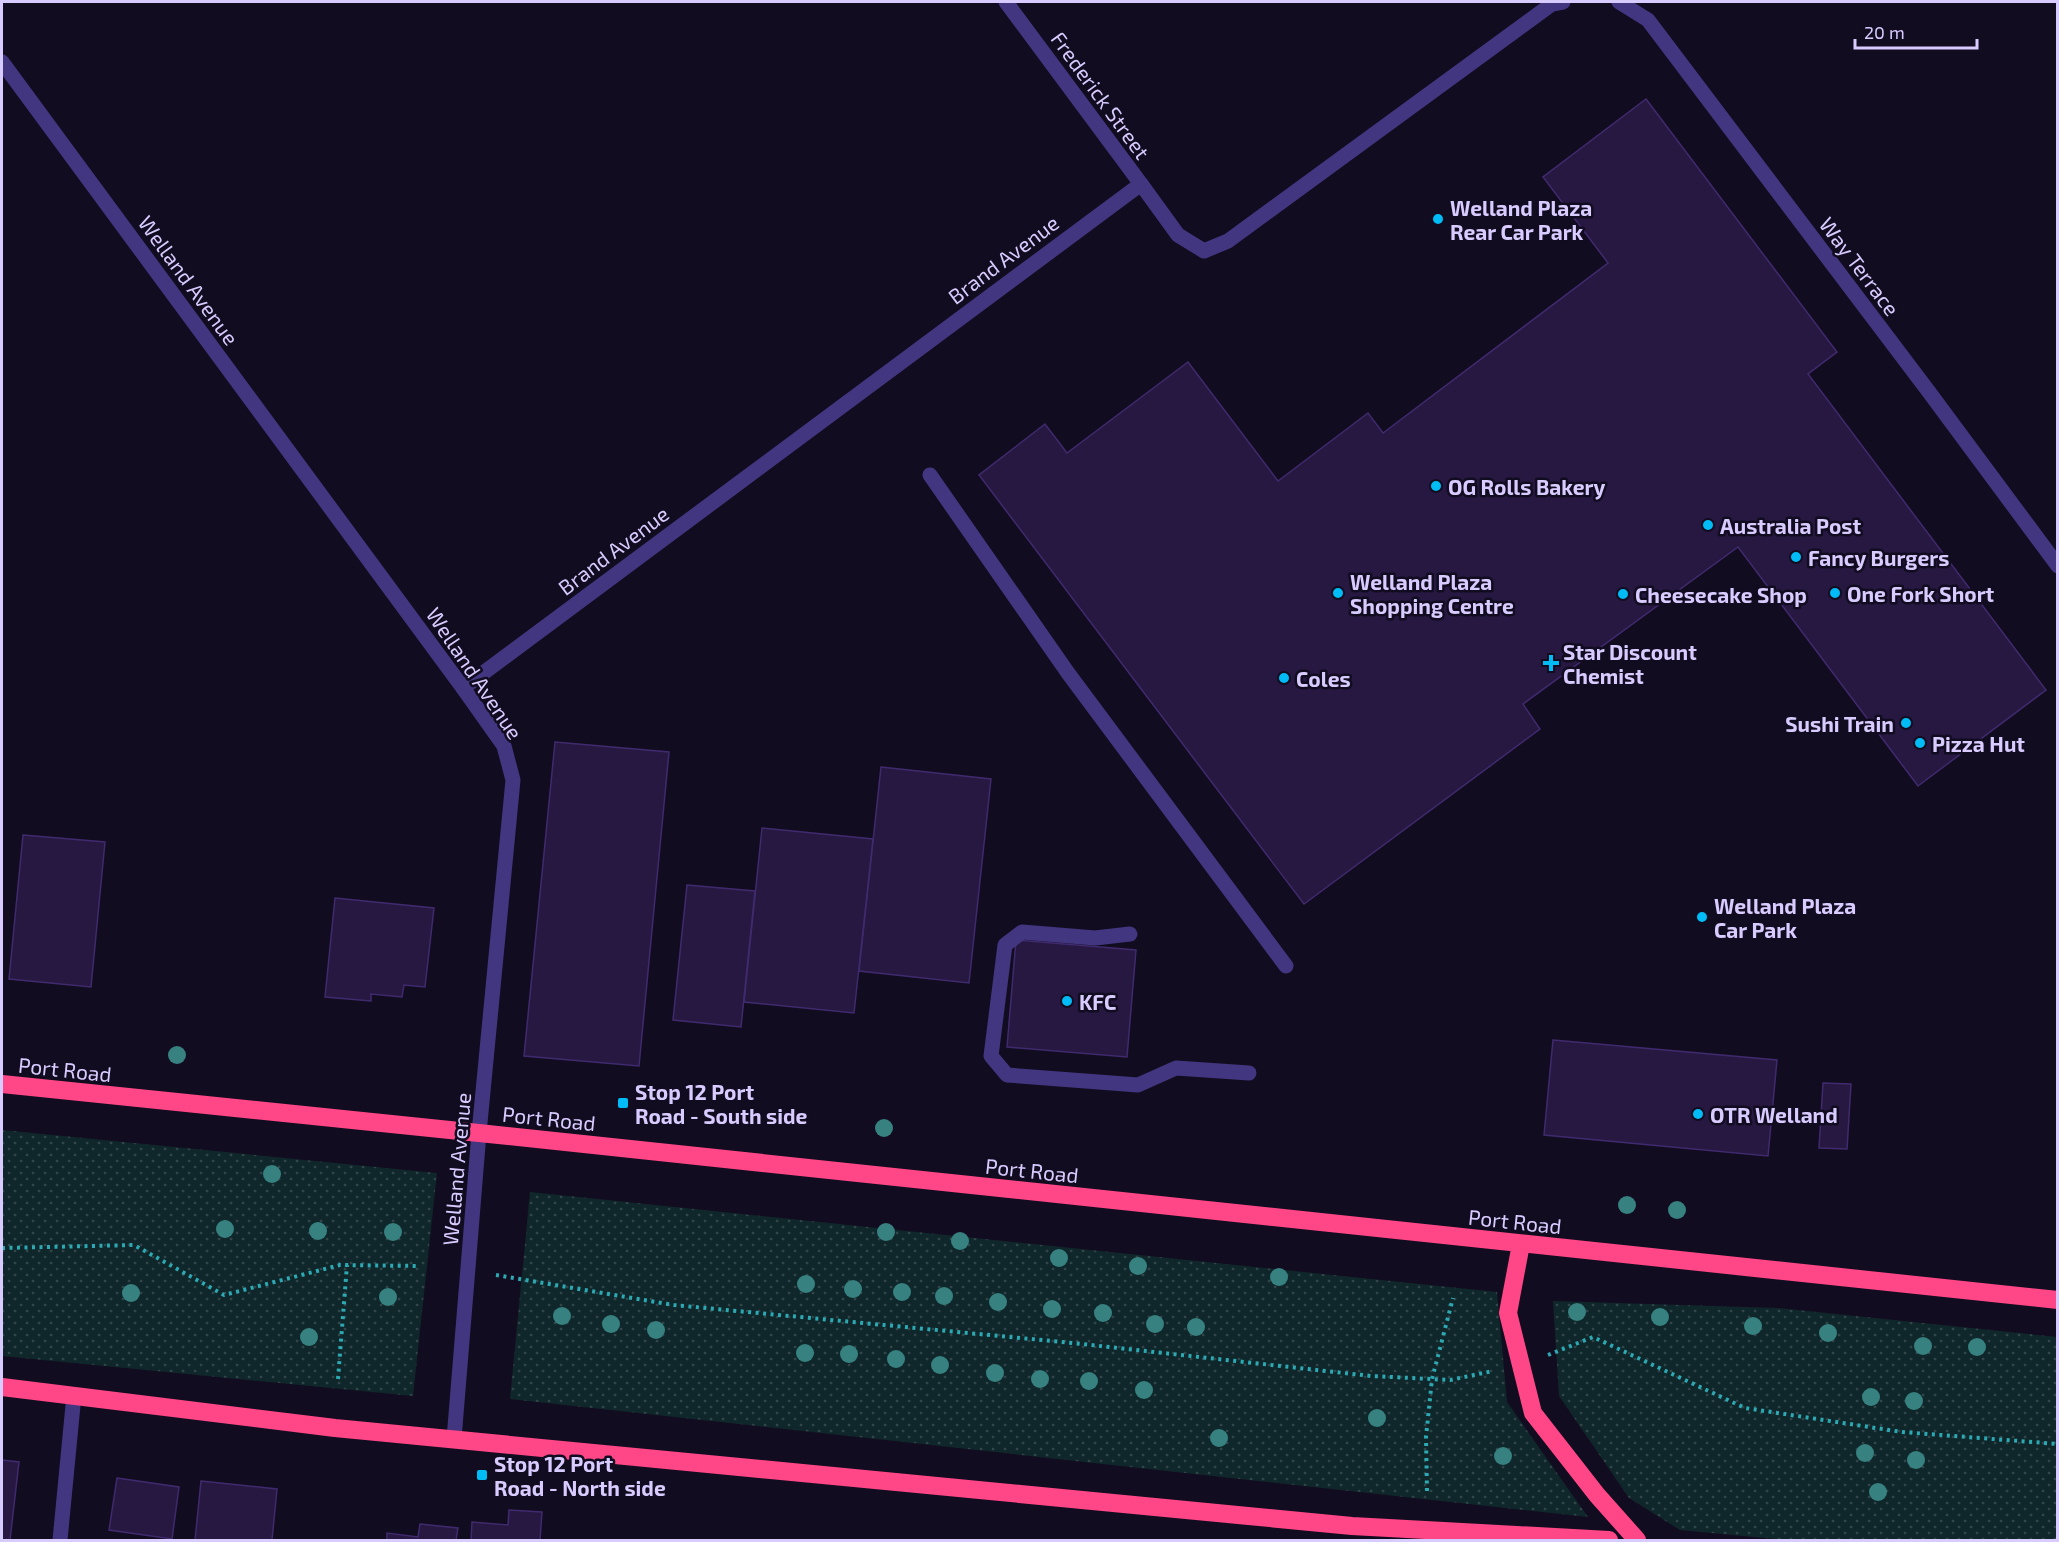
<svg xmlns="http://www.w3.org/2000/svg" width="2059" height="1542" viewBox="0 0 2059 1542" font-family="'Exo 2',sans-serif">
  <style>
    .grass { fill: url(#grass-dots) }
    .building { fill: #261841; stroke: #402a6e; stroke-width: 1.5 }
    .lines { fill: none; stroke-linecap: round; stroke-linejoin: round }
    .path { stroke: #2ca9b3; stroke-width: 4; stroke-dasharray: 3 4.5; stroke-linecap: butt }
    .minor { stroke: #433680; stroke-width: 15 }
    .highway { stroke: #ff4686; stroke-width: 18 }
    .tree { fill: #378181 }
    .poi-dot { fill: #00bcf6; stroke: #120c20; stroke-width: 2 }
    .labels { text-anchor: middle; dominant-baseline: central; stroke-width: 5; stroke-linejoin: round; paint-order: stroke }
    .street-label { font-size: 21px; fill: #d8cbff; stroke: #120c20 }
    .poi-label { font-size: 21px; font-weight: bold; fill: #d8cbff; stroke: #120c20; text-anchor: start }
  </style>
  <defs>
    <pattern id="grass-dots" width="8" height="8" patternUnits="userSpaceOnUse" patternTransform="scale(1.5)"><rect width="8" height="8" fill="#0f272a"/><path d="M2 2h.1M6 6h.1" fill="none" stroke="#31454a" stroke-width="1.8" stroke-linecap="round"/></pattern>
  </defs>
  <rect width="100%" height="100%" fill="#120c20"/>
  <g class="grass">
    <path d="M2 1130 437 1173 413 1396 2 1356Z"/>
    <path d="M530 1192 1497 1292 1507 1402 1588 1517 510 1399Z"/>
    <path d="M1553 1301 1777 1308 2057 1337V1540H1784L1680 1530 1629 1498 1559 1396Z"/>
  </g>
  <g class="building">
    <path d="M1646 99 1837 352 1808 374 2046 690 1918 786 1738 547 1523 704 1540 729 1304 904 979 475 1045 424 1067 453 1188 362 1278 481 1368 413 1383 433 1608 263 1543 177Z"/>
    <path d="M555 742 669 752 639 1066 524 1056Z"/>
    <path d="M881 767 991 779 969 983 859 971Z"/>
    <path d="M762 828 873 839 854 1013 744 1002Z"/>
    <path d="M23 835 105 842 91 987 9 979Z"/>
    <path d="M687 885 755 891 741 1027 673 1020Z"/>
    <path d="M335 898 434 908 425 987 404 985 402 997 371 994V1001L325 997Z"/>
    <path d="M1016 940 1136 950 1127 1057 1007 1047Z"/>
    <path d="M1553 1040 1777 1060 1768 1156 1544 1135Z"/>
    <path d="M1823 1083 1851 1084 1847 1149 1819 1148Z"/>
    <path d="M2 1460 19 1462 10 1540H2Z"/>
    <path d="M117 1478 179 1487 172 1539 109 1530Z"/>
    <path d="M201 1481 277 1489 272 1540H195Z"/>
    <path d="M509 1510 542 1512 540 1540H471L472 1522 508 1525Z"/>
    <path d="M420 1524 458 1528 456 1540H387V1533L418 1537Z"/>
  </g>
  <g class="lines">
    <g class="path">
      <path d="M2 1248 134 1245 224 1295 340 1265 420 1266"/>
      <path d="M496 1275 674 1305 1073 1343 1371 1376 1450 1380 1493 1371"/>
      <path d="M1548 1355 1593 1337 1745 1408 1902 1432 2058 1444"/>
      <path d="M338 1379 347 1265"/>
      <path d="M1427 1491 1426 1437 1432 1379 1453 1298"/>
    </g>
    <g class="minor">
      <path d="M1006 2 1141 184"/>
      <path d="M1619 2 1648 20 1929 392 2058 566"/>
      <path d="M2 62 463 688 504 746 513 780 479 1133 454 1439"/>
      <path d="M930 475 1068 673 1286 966"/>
      <path d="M463 688 1141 184 1178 235 1204 251 1228 241 1552 4 1563 2"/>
      <path d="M1130 934 1095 938 1022 932 1005 945 991 1056 1007 1075 1138 1085 1176 1068 1249 1073"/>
      <path d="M60 1540 74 1395"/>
    </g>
    <g class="highway">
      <path d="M2 1084 479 1133 2058 1300"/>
      <path d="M1521 1244 1508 1313 1533 1413 1597 1495 1637 1540"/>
      <path d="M2 1387 335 1428 1352 1526 1609 1540"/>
    </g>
  </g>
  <g class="tree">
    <circle cx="177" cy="1055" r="9"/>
    <circle cx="884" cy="1128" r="9"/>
    <circle cx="272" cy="1174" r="9"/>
    <circle cx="1627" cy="1205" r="9"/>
    <circle cx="1677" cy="1210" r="9"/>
    <circle cx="225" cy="1229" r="9"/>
    <circle cx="318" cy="1231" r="9"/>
    <circle cx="393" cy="1232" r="9"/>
    <circle cx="886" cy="1232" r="9"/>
    <circle cx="960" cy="1241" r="9"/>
    <circle cx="1059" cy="1258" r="9"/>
    <circle cx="1138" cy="1266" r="9"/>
    <circle cx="1279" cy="1277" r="9"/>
    <circle cx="806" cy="1284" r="9"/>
    <circle cx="853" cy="1289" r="9"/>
    <circle cx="902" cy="1292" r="9"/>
    <circle cx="131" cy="1293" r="9"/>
    <circle cx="944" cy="1296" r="9"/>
    <circle cx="388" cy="1297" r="9"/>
    <circle cx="998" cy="1302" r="9"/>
    <circle cx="1052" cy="1309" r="9"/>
    <circle cx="1577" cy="1312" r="9"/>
    <circle cx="1103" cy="1313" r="9"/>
    <circle cx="562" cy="1316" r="9"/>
    <circle cx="1660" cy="1317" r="9"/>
    <circle cx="611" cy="1324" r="9"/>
    <circle cx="1155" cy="1324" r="9"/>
    <circle cx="1753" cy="1326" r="9"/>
    <circle cx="1196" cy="1327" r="9"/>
    <circle cx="656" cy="1330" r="9"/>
    <circle cx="1828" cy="1333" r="9"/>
    <circle cx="309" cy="1337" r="9"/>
    <circle cx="1923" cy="1346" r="9"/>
    <circle cx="1977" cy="1347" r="9"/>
    <circle cx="805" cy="1353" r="9"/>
    <circle cx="849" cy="1354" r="9"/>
    <circle cx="896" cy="1359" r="9"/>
    <circle cx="940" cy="1365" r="9"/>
    <circle cx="995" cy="1373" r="9"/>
    <circle cx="1040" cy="1379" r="9"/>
    <circle cx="1089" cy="1381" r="9"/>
    <circle cx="1144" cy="1390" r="9"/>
    <circle cx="1871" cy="1397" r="9"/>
    <circle cx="1914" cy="1401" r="9"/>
    <circle cx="1377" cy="1418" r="9"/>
    <circle cx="1219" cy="1438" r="9"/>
    <circle cx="1865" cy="1453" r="9"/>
    <circle cx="1503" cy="1456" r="9"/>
    <circle cx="1916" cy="1460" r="9"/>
    <circle cx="1878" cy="1492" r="9"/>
  </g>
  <g class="poi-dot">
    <circle cx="1438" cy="219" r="6"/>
    <circle cx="1436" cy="486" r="6"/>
    <circle cx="1708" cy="525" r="6"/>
    <circle cx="1796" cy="557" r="6"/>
    <circle cx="1338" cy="593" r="6"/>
    <circle cx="1835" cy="593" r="6"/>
    <circle cx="1623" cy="594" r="6"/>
    <path d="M1548 654h6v6h6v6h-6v6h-6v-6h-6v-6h6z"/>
    <circle cx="1284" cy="678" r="6"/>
    <circle cx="1906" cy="723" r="6"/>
    <circle cx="1920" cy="743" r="6"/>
    <circle cx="1702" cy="917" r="6"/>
    <circle cx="1067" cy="1001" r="6"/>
    <rect x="617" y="1097" width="12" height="12" rx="3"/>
    <circle cx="1698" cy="1114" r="6"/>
    <rect x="476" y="1469" width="12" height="12" rx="3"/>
  </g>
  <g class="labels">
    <g class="street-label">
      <text transform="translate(1101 95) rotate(54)">Frederick Street</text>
      <text transform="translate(1003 259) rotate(-37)">Brand Avenue</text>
      <text transform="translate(1860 266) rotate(53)">Way Terrace</text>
      <text transform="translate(189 280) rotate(54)">Welland Avenue</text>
      <text transform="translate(613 550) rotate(-37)">Brand Avenue</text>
      <text transform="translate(475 673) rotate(56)">Welland Avenue</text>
      <text transform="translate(65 1069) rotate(6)">Port Road</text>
      <text transform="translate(549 1118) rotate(6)">Port Road</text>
      <text transform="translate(456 1169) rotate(-85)">Welland Avenue</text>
      <text transform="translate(1032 1170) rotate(6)">Port Road</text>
      <text transform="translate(1515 1221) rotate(6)">Port Road</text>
    </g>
    <g class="poi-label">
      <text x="1450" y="207">Welland Plaza<tspan x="1450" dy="24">Rear Car Park</tspan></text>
      <text x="1448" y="486">OG Rolls Bakery</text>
      <text x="1720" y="525">Australia Post</text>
      <text x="1808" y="557">Fancy Burgers</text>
      <text x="1350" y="581">Welland Plaza<tspan x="1350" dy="24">Shopping Centre</tspan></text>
      <text x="1847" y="593">One Fork Short</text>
      <text x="1635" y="594">Cheesecake Shop</text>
      <text x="1563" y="651">Star Discount<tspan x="1563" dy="24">Chemist</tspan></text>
      <text x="1296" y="678">Coles</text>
      <text x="1894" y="723" text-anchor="end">Sushi Train</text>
      <text x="1932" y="743">Pizza Hut</text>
      <text x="1714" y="905">Welland Plaza<tspan x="1714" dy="24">Car Park</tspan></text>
      <text x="1079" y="1001">KFC</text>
      <text x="635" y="1091">Stop 12 Port<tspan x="635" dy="24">Road - South side</tspan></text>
      <text x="1710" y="1114">OTR Welland</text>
      <text x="494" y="1463">Stop 12 Port<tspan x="494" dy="24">Road - North side</tspan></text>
    </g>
  </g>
  <rect width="2059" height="1542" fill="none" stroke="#d8cbff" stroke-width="6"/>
  <path d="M1855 39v9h122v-9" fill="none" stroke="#d8cbff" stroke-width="3"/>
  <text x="1864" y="39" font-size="18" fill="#d8cbff" stroke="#120c20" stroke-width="4.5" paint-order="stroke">20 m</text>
</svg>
